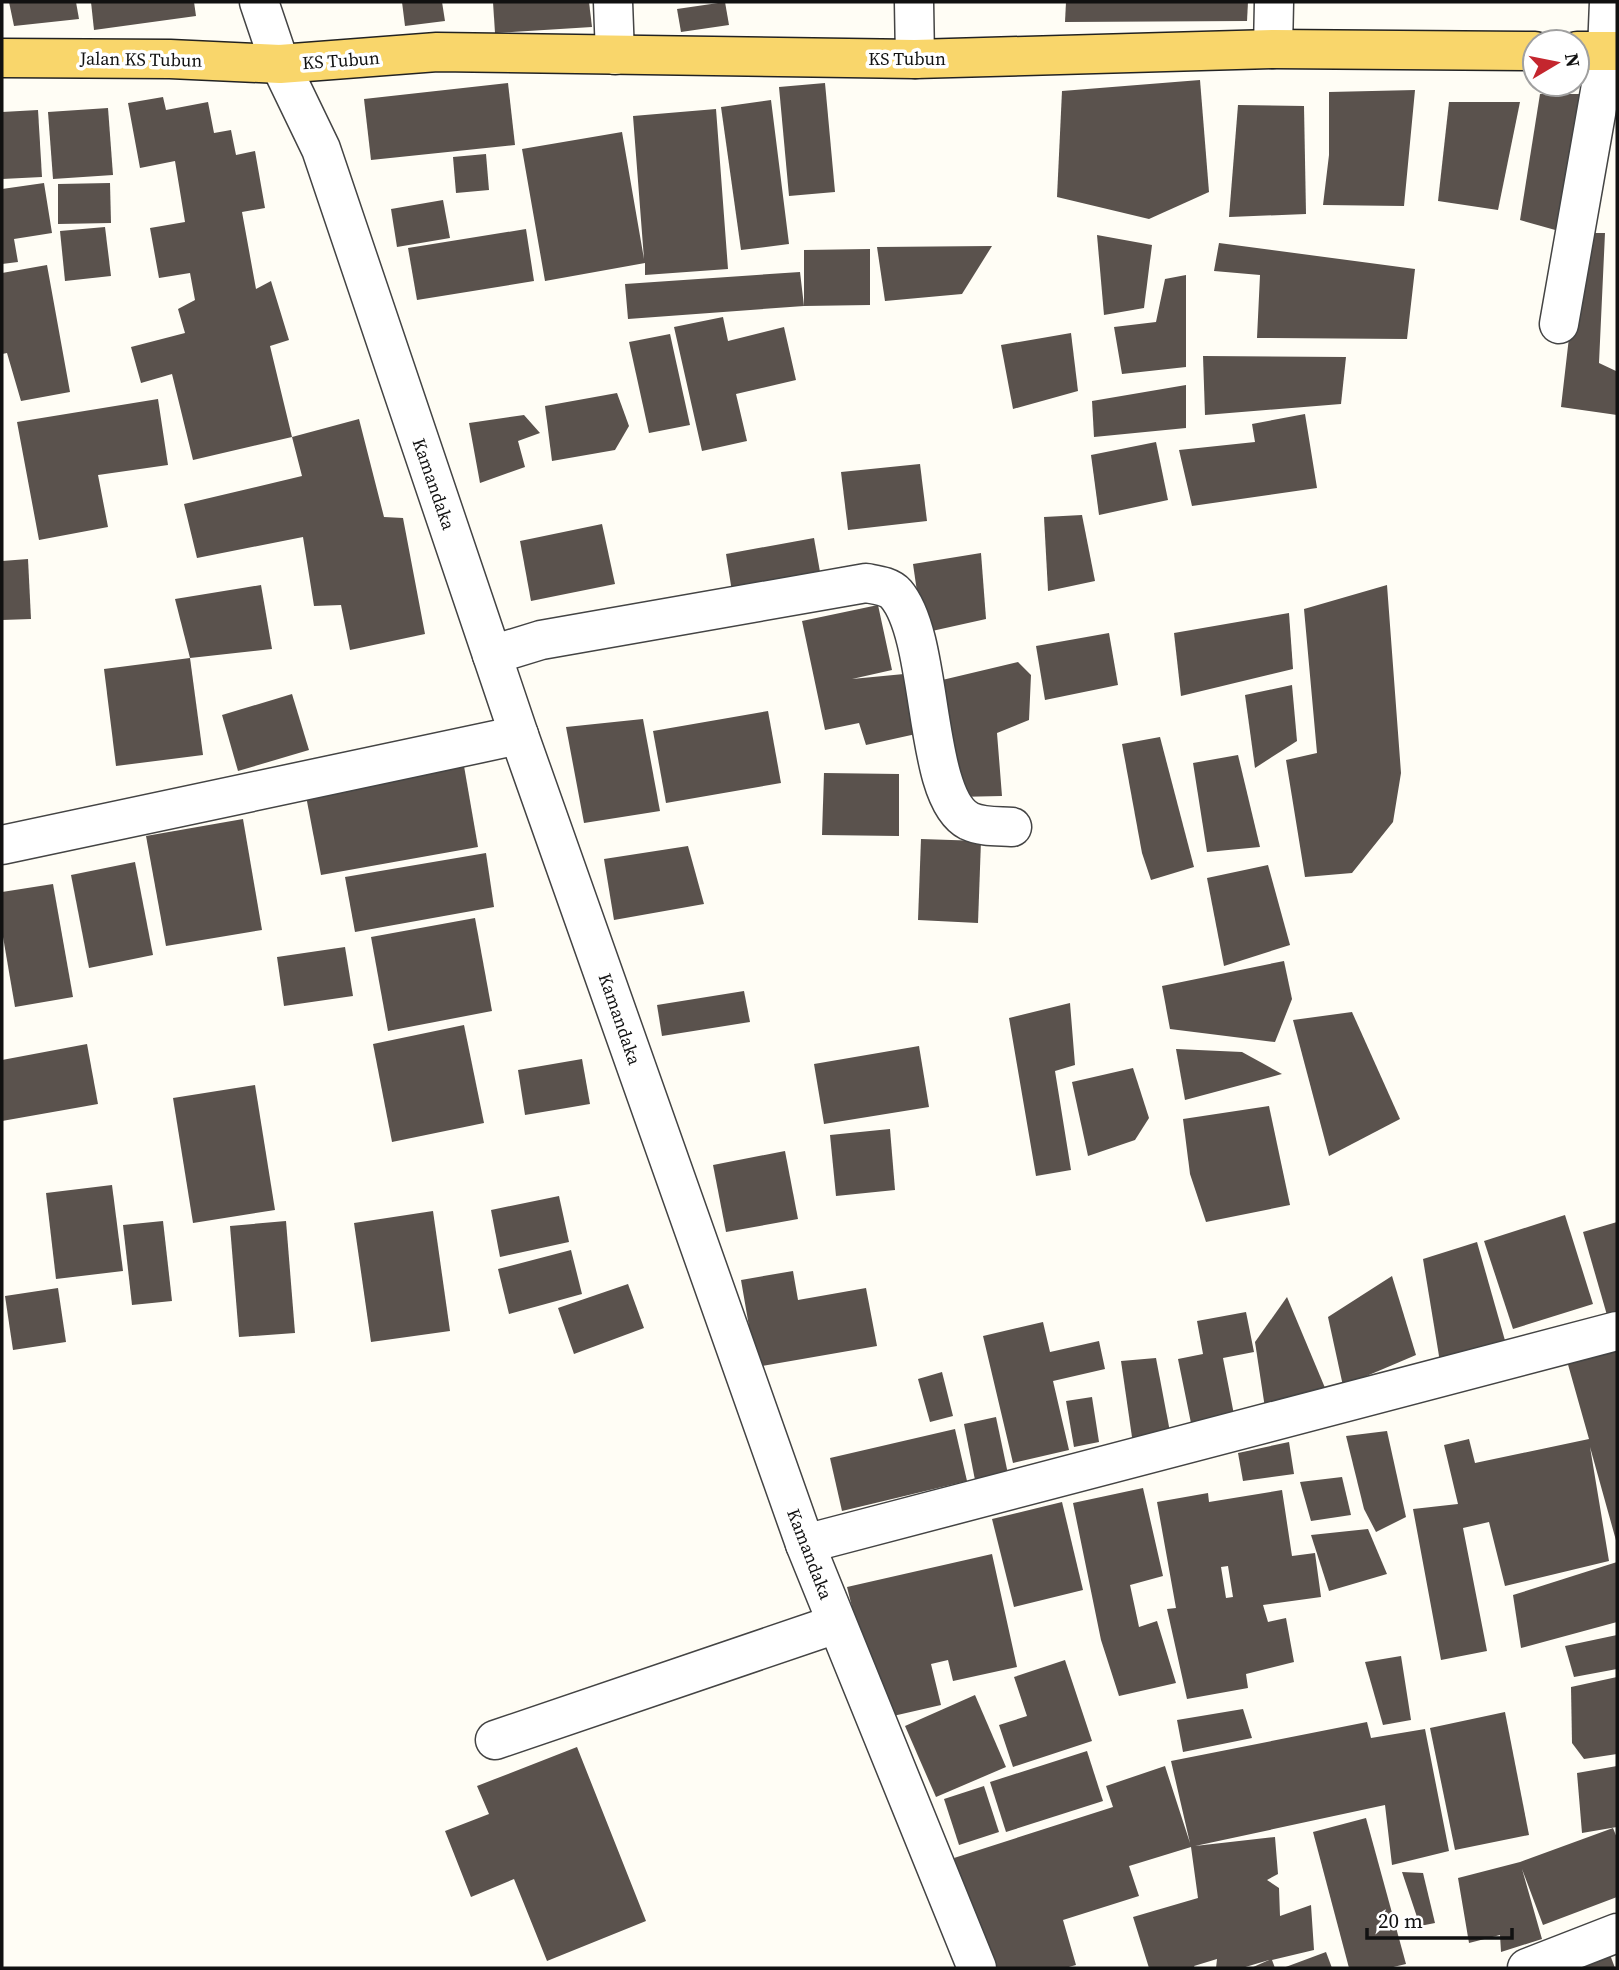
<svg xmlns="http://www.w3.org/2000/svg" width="1619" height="1970" viewBox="0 0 1619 1970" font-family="'Source Serif 4',serif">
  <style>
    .building { fill: #5a524d; fill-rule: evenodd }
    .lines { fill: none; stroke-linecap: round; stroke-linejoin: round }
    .minor-casing { stroke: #444; stroke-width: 41 }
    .major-casing { stroke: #222; stroke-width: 41 }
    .minor { stroke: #fff; stroke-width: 38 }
    .major { stroke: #f9d66b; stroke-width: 38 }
    .labels { text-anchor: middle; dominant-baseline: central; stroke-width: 7; stroke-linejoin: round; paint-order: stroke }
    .street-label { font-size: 18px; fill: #111; stroke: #fff }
  </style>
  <rect width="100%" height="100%" fill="#fffdf5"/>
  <g class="building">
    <path d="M9 2H76L79 19 14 26Z"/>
    <path d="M91 2H194L196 16 94 30Z"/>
    <path d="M402 2H442L445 21 405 26Z"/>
    <path d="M493 2H589L592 27 495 33Z"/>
    <path d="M725 2 729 25 681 32 677 9Z"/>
    <path d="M1066 2H1248L1247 21 1065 22Z"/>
    <path d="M1200 80 1209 192 1149 219 1057 197 1062 91Z"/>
    <path d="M508 83 515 145 371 160 364 99Z"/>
    <path d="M825 83 835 192 789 196 779 87Z"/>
    <path d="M1415 90 1404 206 1323 205 1329 155V92Z"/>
    <path d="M1540 94H1586L1566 233 1520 220Z"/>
    <path d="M163 97 166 110 208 102 214 133 231 130 236 155 255 151 265 208 242 212 256 289 271 281 289 340 270 346 292 437 193 460 172 374 141 383 131 347 185 333 178 309 195 300 190 273 159 278 150 228 185 222 175 161 140 168 128 103Z"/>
    <path d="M771 100 789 244 741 250 721 107Z"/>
    <path d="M1449 102H1520L1498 210 1438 201Z"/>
    <path d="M1238 105 1304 106 1306 214 1229 217Z"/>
    <path d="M108 108 113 175 53 179 48 112Z"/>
    <path d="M716 109 728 269 645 275V263L545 281 522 149 622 132 644 259 633 116Z"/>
    <path d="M38 110 42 177 2 179V112Z"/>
    <path d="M486 154 489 190 456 193 453 157Z"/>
    <path d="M44 183 52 233 14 239 18 262 2 264V189Z"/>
    <path d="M110 183 111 223 58 224V184Z"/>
    <path d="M443 200 450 238 397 247 391 209Z"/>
    <path d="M105 227 111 276 65 281 60 231Z"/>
    <path d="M526 229 534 281 417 300 408 248Z"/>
    <path d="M1581 233H1605L1599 363 1616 371 1617 415 1561 407Z"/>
    <path d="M1097 235 1152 245 1144 308 1104 315Z"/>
    <path d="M1219 243 1415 269 1407 339 1257 338 1260 275 1214 271Z"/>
    <path d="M992 246 962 294 885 301 877 247Z"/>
    <path d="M870 249V305L804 306 628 319 625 284 800 272 804 306V250Z"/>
    <path d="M47 265 70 392 21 401 7 353 2 354V273Z"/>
    <path d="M1186 275V367L1122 374 1114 327 1156 322 1165 279Z"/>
    <path d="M723 317 728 341 784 327 796 380 736 394 747 441 702 451 674 327Z"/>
    <path d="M1071 333 1078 391 1013 409 1001 345Z"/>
    <path d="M670 334 690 425 649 433 629 342Z"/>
    <path d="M1203 356 1346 357 1341 404 1205 415Z"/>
    <path d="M1186 385V428L1094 437 1092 401Z"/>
    <path d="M617 393 629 426 615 450 552 461 545 406Z"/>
    <path d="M158 399 168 465 98 475 108 527 39 540 17 422Z"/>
    <path d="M1305 414 1317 488 1192 506 1179 450 1255 442 1252 424Z"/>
    <path d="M524 415 540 433 518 441 525 467 480 483 469 423Z"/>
    <path d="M359 419 384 517 403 518 425 634 350 650 341 605 314 606 303 537 197 558 184 504 302 476 292 437Z"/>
    <path d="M1156 442 1168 500 1099 515 1091 455Z"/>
    <path d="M920 464 927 521 848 530 841 472Z"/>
    <path d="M1082 515 1095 581 1048 591 1044 517Z"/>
    <path d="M602 524 615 584 531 601 520 541Z"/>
    <path d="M814 538 822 583 733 598 726 554Z"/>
    <path d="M981 553 986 619 923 633 913 564Z"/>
    <path d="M28 559 31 619 2 620V561Z"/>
    <path d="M261 585 272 649 190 658 175 599Z"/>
    <path d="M1387 585 1401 773 1393 822 1352 873 1305 877 1286 760 1317 753 1304 609Z"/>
    <path d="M878 605 892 670 852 679 904 674 916 734 866 745 859 723 825 730 802 621Z"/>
    <path d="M1289 613 1293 669 1181 696 1174 633Z"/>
    <path d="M1109 633 1118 685 1045 700 1036 646Z"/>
    <path d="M190 658 203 755 116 766 104 669Z"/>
    <path d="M1018 662 1031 675 1029 720 997 733 1002 796 956 797 938 681Z"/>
    <path d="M1292 685 1297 741 1255 768 1245 695Z"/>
    <path d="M292 694 309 750 238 771 222 715Z"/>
    <path d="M768 711 781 783 666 803 653 731Z"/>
    <path d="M643 719 660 811 584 823 566 727Z"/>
    <path d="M1160 737 1194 867 1151 880 1142 853 1122 744Z"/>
    <path d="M1238 755 1260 847 1207 852 1193 763Z"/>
    <path d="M464 766 478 847 321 875 306 796Z"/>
    <path d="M824 773 899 774V836L822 835Z"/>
    <path d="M243 819 262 930 166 946 146 836Z"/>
    <path d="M921 839 981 841 978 923 918 920Z"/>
    <path d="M688 846 704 904 614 920 604 859Z"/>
    <path d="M486 853 494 907 355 932 345 877Z"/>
    <path d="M135 862 153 955 89 968 71 875Z"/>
    <path d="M1268 865 1290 945 1224 966 1207 878Z"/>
    <path d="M53 884 73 997 15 1007 2 931V892Z"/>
    <path d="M475 918 492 1011 388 1031 371 937Z"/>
    <path d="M345 947 353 996 284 1006 277 957Z"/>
    <path d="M1284 961 1292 999 1275 1042 1170 1029 1162 986Z"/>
    <path d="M744 991 750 1022 662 1036 657 1005Z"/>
    <path d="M1070 1003 1075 1065 1055 1071 1071 1170 1036 1176 1009 1018Z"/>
    <path d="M1352 1012 1400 1119 1329 1156 1293 1020Z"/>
    <path d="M464 1025 484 1123 392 1142 373 1044Z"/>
    <path d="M87 1044 98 1104 2 1121V1060Z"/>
    <path d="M919 1046 929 1107 824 1124 814 1064Z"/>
    <path d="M1176 1049 1242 1052 1282 1074 1185 1100Z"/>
    <path d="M582 1059 590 1104 525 1115 518 1070Z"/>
    <path d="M1133 1068 1149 1118 1135 1140 1088 1156 1072 1082Z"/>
    <path d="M255 1085 275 1210 193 1223 173 1098Z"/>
    <path d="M1269 1106 1290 1205 1206 1222 1190 1174 1183 1119Z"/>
    <path d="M890 1129 895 1190 836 1196 830 1135Z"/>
    <path d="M785 1151 798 1219 726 1232 713 1165Z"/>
    <path d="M112 1185 123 1271 56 1279 46 1193Z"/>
    <path d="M559 1196 569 1242 500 1257 491 1210Z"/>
    <path d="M433 1211 450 1331 371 1342 354 1223Z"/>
    <path d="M1565 1215 1593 1304 1513 1329 1484 1241Z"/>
    <path d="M163 1221 172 1301 132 1305 123 1225Z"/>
    <path d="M286 1221 295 1333 239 1337 230 1226Z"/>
    <path d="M1617 1222V1327L1611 1329 1583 1232Z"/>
    <path d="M1477 1242 1506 1344 1440 1362 1423 1259Z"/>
    <path d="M571 1250 582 1294 509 1314 498 1269Z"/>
    <path d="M793 1271 798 1300 866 1288 877 1346 756 1367 741 1280Z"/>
    <path d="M1392 1276 1416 1355 1343 1386 1328 1317Z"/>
    <path d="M628 1284 644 1328 574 1354 558 1308Z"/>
    <path d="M58 1288 66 1342 13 1350 5 1296Z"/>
    <path d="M1287 1297 1328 1395 1265 1408 1255 1342Z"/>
    <path d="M1246 1312 1254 1352 1223 1358 1236 1425 1193 1433 1178 1359 1203 1354 1197 1321Z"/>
    <path d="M1043 1322 1050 1352 1099 1341 1105 1369 1053 1381 1069 1450 1013 1463 983 1336Z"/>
    <path d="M1617 1350V1544L1590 1447 1609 1561 1505 1586 1489 1522 1463 1528 1487 1651 1441 1660 1413 1509 1458 1504 1444 1445 1469 1439 1475 1463 1589 1439 1567 1361Z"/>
    <path d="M1156 1358 1170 1432 1133 1444 1121 1361Z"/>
    <path d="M942 1372 953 1416 930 1422 918 1379Z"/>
    <path d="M1092 1397 1099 1442 1074 1447 1066 1401Z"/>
    <path d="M996 1417 1008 1474 975 1480 964 1424Z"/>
    <path d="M955 1429 967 1481 842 1511 830 1458Z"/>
    <path d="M1387 1431 1406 1517 1376 1532 1364 1509 1346 1436Z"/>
    <path d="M1289 1442 1294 1474 1243 1481 1238 1453Z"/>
    <path d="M1342 1477 1351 1515 1311 1521 1300 1482Z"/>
    <path d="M1143 1488 1163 1576 1130 1585 1139 1627 1157 1621 1176 1683 1119 1696 1101 1640 1073 1503Z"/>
    <path d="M1282 1490 1292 1556 1315 1553 1321 1597 1263 1605 1268 1622 1286 1618 1294 1662 1246 1674 1248 1688 1187 1699 1167 1609 1176 1608 1157 1502 1208 1493 1209 1502ZM1228 1566 1233 1597 1226 1598 1221 1567Z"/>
    <path d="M1062 1502 1083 1590 1014 1607 992 1519Z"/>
    <path d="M1368 1529 1387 1574 1329 1591 1311 1535Z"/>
    <path d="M992 1554 1017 1667 953 1681 948 1660 931 1664 941 1705 880 1719 847 1587Z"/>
    <path d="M1617 1562V1622L1521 1648 1513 1595Z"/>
    <path d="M1617 1635V1669L1574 1677 1565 1646Z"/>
    <path d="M1401 1656 1411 1720 1383 1725 1365 1662Z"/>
    <path d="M1065 1660 1092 1741 1013 1767 999 1725 1027 1716 1014 1677Z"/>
    <path d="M1617 1677V1754L1584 1759 1572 1743 1571 1687Z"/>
    <path d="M975 1695 1006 1767 936 1797 905 1726Z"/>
    <path d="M1243 1709 1252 1738 1183 1752 1177 1720Z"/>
    <path d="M1505 1712 1529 1835 1455 1850 1430 1728Z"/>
    <path d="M1367 1722 1371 1738 1425 1729 1449 1851 1392 1865 1385 1805 1195 1846 1275 1837 1278 1874 1267 1880 1279 1888 1280 1916 1311 1905 1314 1950 1272 1960 1275 1968H1251L1269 1960 1242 1968H1216L1217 1959 1194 1966 1195 1968H1149L1133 1917 1198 1898 1191 1847 1129 1866 1139 1896 1063 1920 1076 1965 1065 1968H989L954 1858 1113 1807 1106 1786 1165 1766 1190 1843 1171 1761Z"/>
    <path d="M577 1747 646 1921 547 1961 514 1879 471 1897 445 1831 489 1814 477 1786Z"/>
    <path d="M1087 1751 1103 1801 1006 1832 990 1782Z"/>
    <path d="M1617 1766V1827L1582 1833 1577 1773Z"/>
    <path d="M984 1786 999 1832 959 1845 944 1799Z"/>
    <path d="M1366 1818 1406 1964 1389 1968H1349L1313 1832Z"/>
    <path d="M1613 1828 1617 1838V1897L1543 1925 1522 1869 1542 1939 1501 1952 1500 1935 1469 1943 1458 1878 1520 1862Z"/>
    <path d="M1402 1872 1423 1873 1435 1923 1420 1926Z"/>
    <path d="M1326 1952 1332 1968H1283Z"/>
    <path d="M1609 1952 1615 1968H1565Z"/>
  </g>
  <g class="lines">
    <g class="minor-casing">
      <g id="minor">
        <path d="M259 2 280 64 321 149 519 735 805 1544 977 1968"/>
        <path d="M613 2 615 55"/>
        <path d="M914 2 915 59"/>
        <path d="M1273 49 1274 2"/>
        <path d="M1559 324 1607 51 1609 2"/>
        <path d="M492 655 541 640 866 583C876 585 889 586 896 594 935 639 922 797 969 821 982 827 997 826 1012 827"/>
        <path d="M2 845 519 735"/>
        <path d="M805 1544 1617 1331"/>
        <path d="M495 1740 836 1624"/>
        <path d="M1527 1968 1617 1933"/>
      </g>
    </g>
    <g class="major-casing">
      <g id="major">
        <path d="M1577 51H1617"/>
        <path d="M2 58 170 59 280 64 437 52 915 59 1273 49 1535 51"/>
      </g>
    </g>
    <use href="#minor" class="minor"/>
    <use href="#major" class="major"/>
  </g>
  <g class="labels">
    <g class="street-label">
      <text x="907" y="58">KS Tubun</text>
      <text transform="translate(141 59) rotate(1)">Jalan KS Tubun</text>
      <text transform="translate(341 60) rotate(-4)">KS Tubun</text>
      <text transform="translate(434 484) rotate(71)">Kamandaka</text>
      <text transform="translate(620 1019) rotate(71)">Kamandaka</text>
      <text transform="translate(810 1554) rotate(69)">Kamandaka</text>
    </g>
  </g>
  <rect width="1619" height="1970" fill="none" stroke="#111111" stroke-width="7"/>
  <g transform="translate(1556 63) rotate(80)"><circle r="33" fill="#ffffff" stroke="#a0a0a0" stroke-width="2"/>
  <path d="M0-5L12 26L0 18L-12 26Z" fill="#c4262e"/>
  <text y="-10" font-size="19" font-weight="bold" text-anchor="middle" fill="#111111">N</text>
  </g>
  <path d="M1367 1928v10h145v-10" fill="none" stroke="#111111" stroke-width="3.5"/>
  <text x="1378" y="1928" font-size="21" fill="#111111" stroke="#ffffff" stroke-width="5" paint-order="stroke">20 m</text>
</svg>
